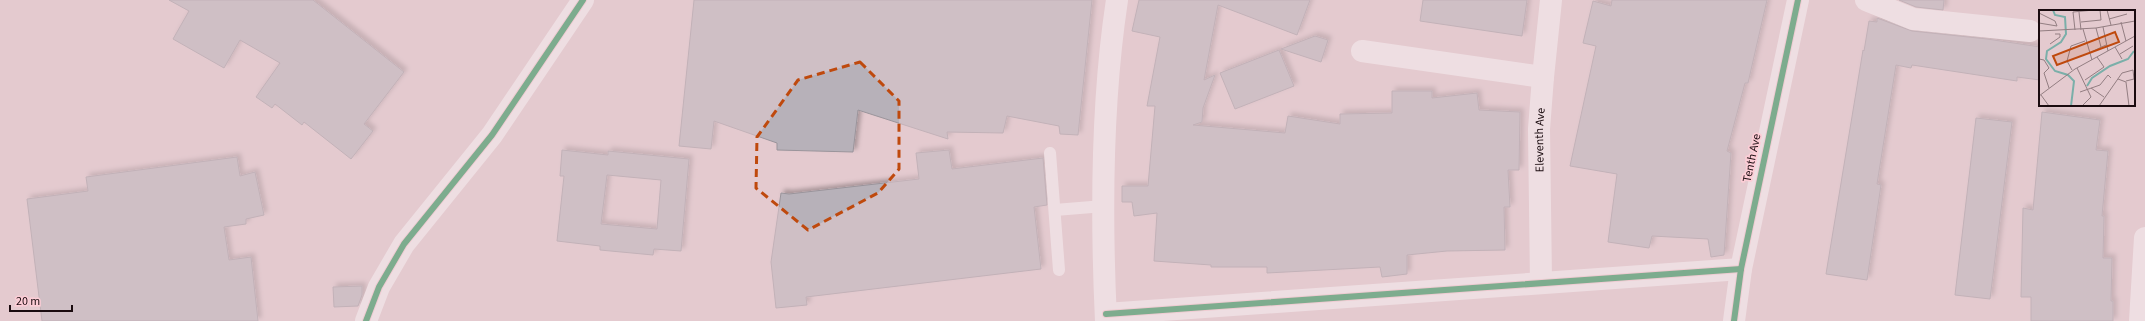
<svg xmlns="http://www.w3.org/2000/svg" width="2145" height="321" viewBox="0 0 2145 321" font-family="'Source Sans 3',sans-serif">
  <style>
    .building { fill: #b7b1b9; stroke: #9a949b; fill-rule: evenodd; filter: url(#shadow) }
    .lines { fill: none; stroke-linecap: round; stroke-linejoin: round }
    .service { stroke: #fbf7f8; stroke-width: 12 }
    .minor { stroke: #fbf7f8; stroke-width: 22 }
    .cycleway-casing { stroke: #fdcdd6; stroke-width: 8 }
    .cycleway { stroke: #00873e; stroke-width: 6 }
    .marked { fill: none; stroke: #bf490d; stroke-width: 3; stroke-dasharray: 8 5; stroke-linejoin: round }
    .labels { text-anchor: middle; dominant-baseline: central; stroke-width: 3.5; stroke-linejoin: round; paint-order: stroke }
    .street-label { font-size: 12px; fill: #1a0b0f; stroke: #fdcdd6 }
    .inset-river { fill: none; stroke: #7aafa9; stroke-width: 2 }
    .inset-road { fill: none; stroke: #937e82; stroke-width: 1 }
    .view { fill: #bf490d; fill-opacity: 0.15; stroke: #bf490d; stroke-width: 2 }
    .inset-edge { fill: none; stroke: #1a0b0f; stroke-width: 2 }
  </style>
  <defs>
    <filter id="shadow"><feDropShadow dx="3.5" dy="-3.5" stdDeviation="2" flood-color="#0004"/></filter>
  </defs>
  <rect width="100%" height="100%" fill="#e4cacf"/>
  <g class="building">
    <path d="M169 0H313L404 72 364 124 373 131 351 159 304 122 302 125 275 104 272 108 256 97 280 63 240 40 224 68 173 39 189 11Z"/>
    <path d="M694 0H1092L1078 135 1060 134 1059 126 1007 116 1003 133 947 132 948 139 858 110 853 152 777 150V143L714 121 711 149 679 146Z"/>
    <path d="M1139 0H1310L1297 35 1218 5 1204 80 1215 75 1203 108 1202 122 1193 125 1285 133 1288 116 1340 124V114L1392 113V91H1432V98L1477 93 1479 110 1520 112 1519 170H1508L1510 207H1504L1505 250 1447 251 1407 255V274L1382 277 1380 267 1267 273V267H1211V265L1154 261 1157 213 1134 216 1132 202H1122V186H1148L1155 106H1147L1160 37 1132 31Z"/>
    <path d="M1423 0H1527L1522 36 1420 21Z"/>
    <path d="M1612 0H1767L1748 83H1745L1727 151 1731 153 1724 255 1711 257 1708 239 1652 236 1649 248 1608 242 1617 174 1570 166 1596 46 1583 43 1593 1 1611 6Z"/>
    <path d="M1899 0H1944L1943 10 1916 7Z"/>
    <path d="M1877 18 1912 31 1987 39 2040 47V80L2017 77V81L1912 65 1911 68 1896 65 1877 184 1881 185 1867 280 1826 274 1863 50 1864 51 1869 21 1877 22Z"/>
    <path d="M1315 36 1328 40 1321 62 1281 49Z"/>
    <path d="M1279 50 1294 86 1235 109 1220 73Z"/>
    <path d="M2042 112 2100 120 2096 150 2108 151 2102 216H2104L2103 258H2112L2111 301H2113V321H2031V297H2021L2023 208 2033 210Z"/>
    <path d="M1976 118 2012 122 1990 299 1955 295Z"/>
    <path d="M562 150 608 155V151L689 159 681 251 654 249 653 255 600 250V246L557 241 564 176H560ZM607 175 661 180 657 229 601 224Z"/>
    <path d="M949 150 952 169 1043 158 1047 205 1034 207 1041 269 806 297 807 305 776 308 771 262 781 193 789 194 919 179 916 153Z"/>
    <path d="M237 157 240 176 255 172 264 215 246 219V224L224 227 229 260 251 257 258 321H42L27 199 88 191 86 177Z"/>
    <path d="M362 286V295L358 306 334 307 333 287Z"/>
  </g>
  <g class="lines">
    <g class="service">
      <path d="M1050 153 1059 270"/>
      <path d="M1055 210 1104 206"/>
    </g>
    <g class="minor">
      <path d="M1866 0 1913 19 2030 31"/>
      <path d="M1362 51 1543 77"/>
      <path id="s1" d="M1541 282 1539 129 1543 77 1551 0"/>
      <path d="M1106 314 1741 269"/>
      <path d="M366 321 379 287 404 244 492 135 583 0"/>
      <path d="M1106 321C1101 215 1101 105 1117 0"/>
      <path d="M1734 321 1741 269 1798 0"/>
      <path d="M2140 321 2145 238"/>
    </g>
    <g class="cycleway-casing">
      <g id="cycleway">
        <path d="M1106 314 1741 269"/>
        <path d="M366 321 379 287 404 244 492 135 583 0"/>
        <path d="M1734 321 1741 269 1798 0"/>
      </g>
    </g>
    <use href="#cycleway" class="cycleway"/>
  </g>
  <path d="M0 0H2145V321H0ZM860 62 899 101V169L878 193 808 230 756 188 757 137 798 80Z" fill="#e4cacf" fill-opacity=".55" fill-rule="evenodd"/>
  <path class="marked" d="M860 62 899 101V169L878 193 808 230 756 188 757 137 798 80Z"/>
  <g class="labels">
    <g class="street-label">
      <text stroke="none"><textPath href="#s1" startOffset="142">Eleventh Ave</textPath></text>
      <text transform="translate(1752 158) rotate(-78)">Tenth Ave</text>
    </g>
  </g>
  <g transform="translate(2039 10)">
    <rect width="96" height="96" fill="#e4cacf"/>
    <path class="inset-river" d="M14 0 16 5 26 7 27 24 22 32 8 41 7 49 16 61 29 65 35 71 32 96M48 76 53 68 71 56 89 49 95 41"/>
    <path class="inset-road" d="M68 0 72 15M34 2 55 0M34 2 36 20M40 2 42 20M0 3 16 11 18 16 0 13M70 9 88 4M42 12 62 10 61 0M82 12 87 31M64 17 69 41M57 18 62 37M44 19 53 50M0 21 57 18 96 11M11 34 21 27V24H16M76 37 83 49M50 43 67 35M81 44 94 36M0 49 5 50 10 58 5 63 10 78M38 58 52 87 43 96M33 60 28 51 32 36 46 31M79 69 87 72 90 96M46 70 65 57 58 47M52 78 65 87M41 82 61 75 69 65 72 68M2 85 10 96M0 86 36 59 96 26M60 96 83 63 94 60 95 69 87 71"/>
    <path class="view" d="M76 22 80 32 18 55 14 46Z"/>
    <rect width="96" height="96" class="inset-edge"/>
  </g>
  <path d="M10 305v6h62v-6" fill="none" stroke="#1a0b0f" stroke-width="2"/>
  <text x="16" y="305" font-size="12" fill="#1a0b0f" stroke="#fdcdd6" stroke-width="3" paint-order="stroke">20 m</text>
</svg>
